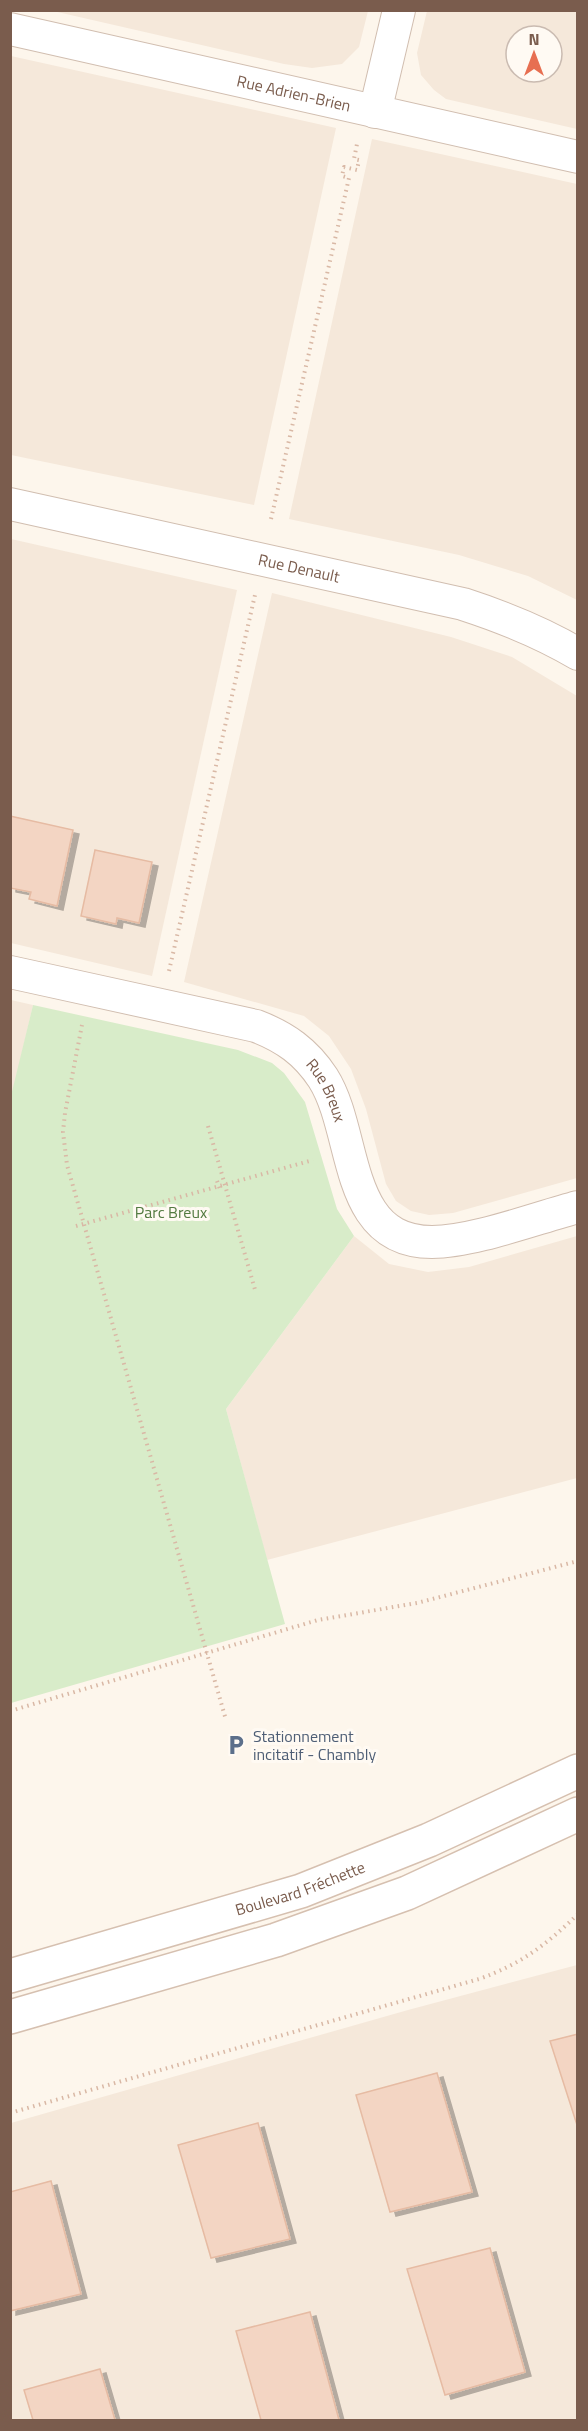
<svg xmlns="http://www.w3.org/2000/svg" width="588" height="2431" viewBox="0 0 588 2431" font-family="'Titillium Web',sans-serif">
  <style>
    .residential { fill: #f5e8da; fill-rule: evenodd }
    .green { fill: #d8ecc9 }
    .building { fill: #f3d5c3; stroke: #e6bba3; stroke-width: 1.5; filter: url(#shadow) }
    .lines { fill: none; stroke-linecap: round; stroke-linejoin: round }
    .street-casing { stroke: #d1beb0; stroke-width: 34 }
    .secondary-casing { stroke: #d6c0b0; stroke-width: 36 }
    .path { stroke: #d9b8a5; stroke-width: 4; stroke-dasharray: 1.5 4.5; stroke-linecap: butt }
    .street { stroke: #fff; stroke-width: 32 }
    .secondary { stroke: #fff; stroke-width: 33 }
    .labels { text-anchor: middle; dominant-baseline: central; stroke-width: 6; stroke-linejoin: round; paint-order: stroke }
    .street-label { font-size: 16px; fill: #7a5c4d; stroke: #fffaf3 }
    .park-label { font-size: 16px; fill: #537a41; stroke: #fffaf3 }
    .service-label { font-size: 16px; fill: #4e5e75; stroke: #fffaf3; text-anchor: start }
  </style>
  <defs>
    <filter id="shadow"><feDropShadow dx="6" dy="4" stdDeviation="0" flood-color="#0004"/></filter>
  </defs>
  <rect width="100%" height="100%" fill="#fdf6ec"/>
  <g class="residential">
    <path d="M53 11 368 10V11L359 47 342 64 312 68 284 64Z"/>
    <path d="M427 11H577V129L446 99 434 90 421 75 417 53ZM516 36H552V72H516Z"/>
    <path d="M11 56 336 128 254 505 11 455Z"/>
    <path d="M372 139 577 184V600L528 576 459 555 289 519Z"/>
    <path d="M11 539 237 590 152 976 11 943Z"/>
    <path d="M272 593 451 637 512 657 577 696V1178L453 1213 429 1215 411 1211 396 1201 386 1184 366 1109 351 1069 329 1036 304 1016 184 982Z"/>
    <path d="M11 1000 33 1005 11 1100Z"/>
    <path d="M354 1236 389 1264 428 1272 469 1267 577 1236V1478L267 1560 226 1409Z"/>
    <path d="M577 1965V2420H11V2123L408 2010Z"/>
  </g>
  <path class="green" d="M33 1005 238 1050 272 1063 284 1073 305 1102 337 1209 354 1236 226 1409 285 1624 11 1703 10 1100Z"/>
  <g class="building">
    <path d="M10 816 73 830 57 906 29 899 31 892 10 888Z"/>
    <path d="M95 850 152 862 139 923 117 918 116 924 81 916Z"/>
    <path d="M578 2034V2128L550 2041Z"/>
    <path d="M437 2073 472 2192 390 2212 356 2095Z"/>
    <path d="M258 2123 290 2239 211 2258 178 2145Z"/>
    <path d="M51 2181 81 2294 10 2311V2192Z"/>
    <path d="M490 2248 525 2372 445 2395 407 2269Z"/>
    <path d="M310 2312 339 2420H261L236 2331Z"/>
    <path d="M100 2369 115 2420H33L24 2390Z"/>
  </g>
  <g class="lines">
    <g class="street-casing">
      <g id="street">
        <path id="s1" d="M10 29 578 157"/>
        <path d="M375 112 399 10"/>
        <path id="s2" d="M10 504 463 604C503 617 541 632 578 654"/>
        <path id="s3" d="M10 972 256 1026C285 1037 306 1052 323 1078 358 1133 342 1242 432 1242 473 1242 536 1218 578 1207"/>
      </g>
    </g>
    <g class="secondary-casing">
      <g id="secondary">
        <path id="s4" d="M10 1976 301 1891 429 1840 578 1771"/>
        <path d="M10 2017 276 1940 407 1893 578 1814"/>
      </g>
    </g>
    <g class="path">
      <path d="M271 519 349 178 342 176 344 167 357 170 359 160 354 159 357 144"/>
      <path d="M169 971 255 595"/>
      <path d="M82 1025 65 1113 63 1132 67 1165 226 1720"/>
      <path d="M208 1126 256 1293"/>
      <path d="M217 1181 221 1192"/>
      <path d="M76 1226 313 1160"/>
      <path d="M10 1711 318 1620 417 1603 578 1561"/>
      <path d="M10 2113 479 1979C521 1964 546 1945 578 1914"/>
    </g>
    <use href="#street" class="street"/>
    <use href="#secondary" class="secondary"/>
  </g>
  <defs>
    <g id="parking-bare" transform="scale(1.62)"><path d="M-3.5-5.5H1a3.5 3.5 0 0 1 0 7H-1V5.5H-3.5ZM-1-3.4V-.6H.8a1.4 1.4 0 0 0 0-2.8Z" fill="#5c6f8a" stroke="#fffaf3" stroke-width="2.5" paint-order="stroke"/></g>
  </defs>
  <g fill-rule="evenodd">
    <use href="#parking-bare" x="236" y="1745"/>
  </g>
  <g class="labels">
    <g class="street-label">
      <text stroke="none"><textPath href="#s1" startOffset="291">Rue Adrien-Brien</textPath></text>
      <text stroke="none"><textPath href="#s2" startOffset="296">Rue Denault</textPath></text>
      <text stroke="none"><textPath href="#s3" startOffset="351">Rue Breux</textPath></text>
      <text stroke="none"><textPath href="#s4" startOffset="303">Boulevard Fréchette</textPath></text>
    </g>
    <g class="park-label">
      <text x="171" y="1212">Parc Breux</text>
    </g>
    <g class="service-label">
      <text x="253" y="1736">Stationnement<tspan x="253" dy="18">incitatif - Chambly</tspan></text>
    </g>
  </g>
  <rect width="588" height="2431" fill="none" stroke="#7a5c4d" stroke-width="24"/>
  <g transform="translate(534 54)"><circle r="28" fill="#fffaf3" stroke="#cabbb1" stroke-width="1.5"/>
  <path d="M0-4.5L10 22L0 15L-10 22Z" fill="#e76f51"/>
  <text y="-9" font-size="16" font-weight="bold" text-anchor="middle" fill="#7a5c4d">N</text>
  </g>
</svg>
